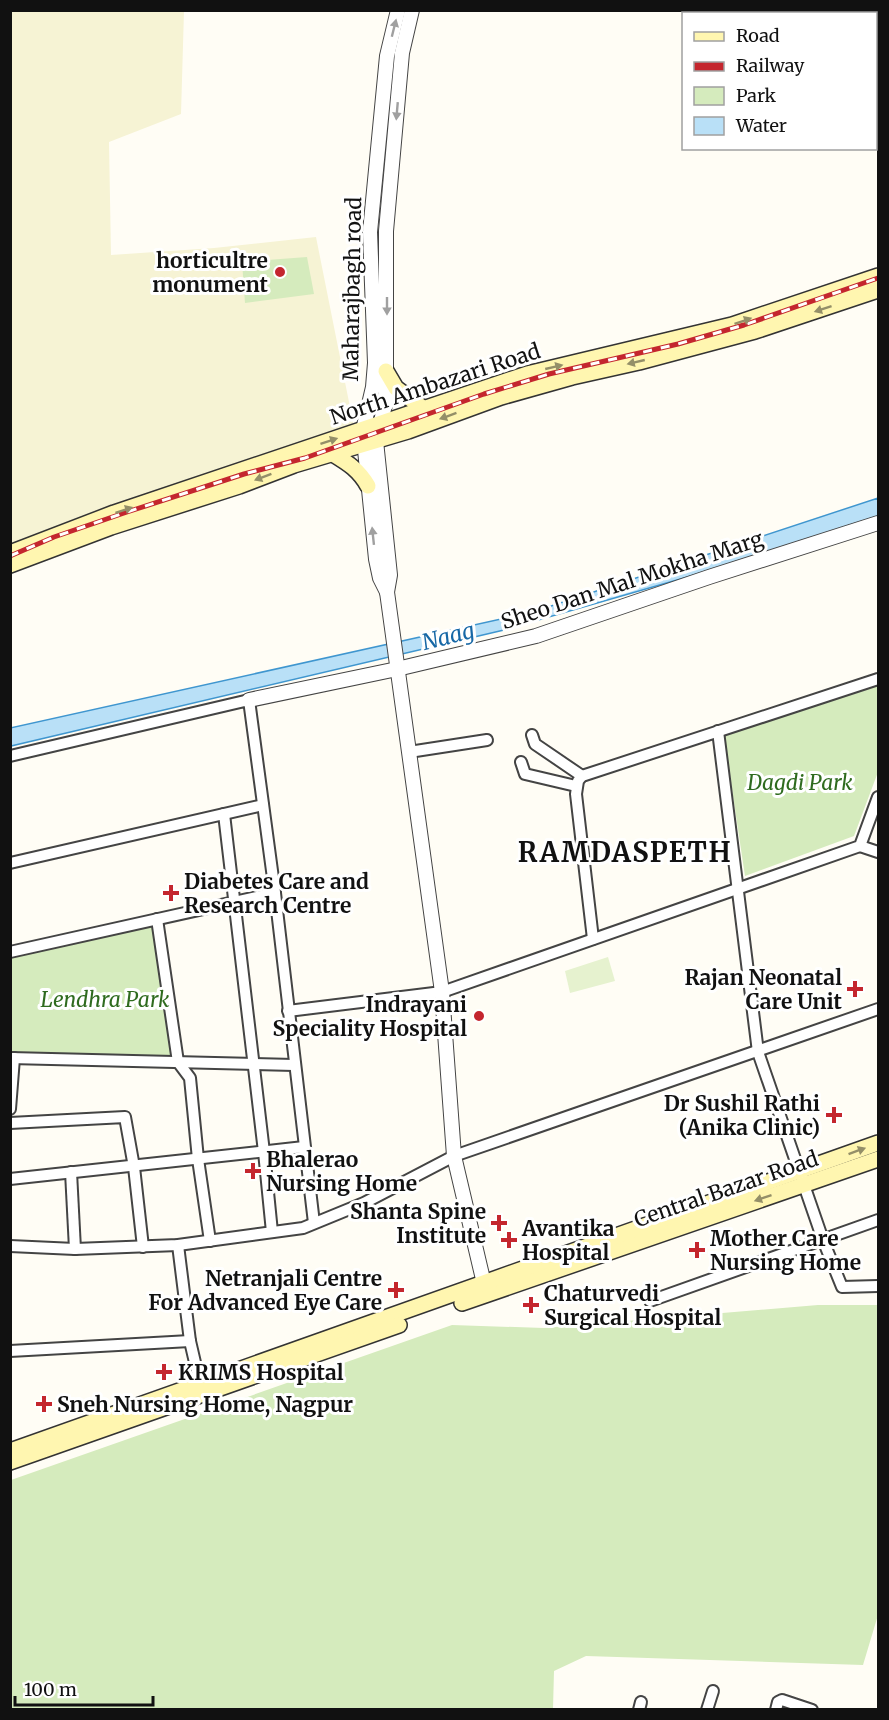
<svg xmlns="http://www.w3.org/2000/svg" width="889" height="1720" viewBox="0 0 889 1720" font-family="Merriweather,serif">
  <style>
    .farmland { fill: #f6f3d4 }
    .green { fill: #d5ebbd }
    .pitch { fill: #e6f2cf }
    .water { fill: #b9e0f7; stroke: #3f96cf; stroke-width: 1.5 }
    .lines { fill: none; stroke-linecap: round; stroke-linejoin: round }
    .minor-casing { stroke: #444; stroke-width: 14 }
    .tertiary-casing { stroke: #444; stroke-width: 16 }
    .secondary-casing { stroke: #333; stroke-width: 18 }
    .minor { stroke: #fff; stroke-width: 10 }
    .tertiary { stroke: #fff; stroke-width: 14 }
    .secondary { stroke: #fff6b0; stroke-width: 15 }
    .rail-casing { stroke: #c4262e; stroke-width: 5 }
    .rail { stroke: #fff; stroke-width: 3; stroke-dasharray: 9; stroke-linecap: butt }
    .oneway { fill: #a0a0a0 }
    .oneway2 { fill: #948f68 }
    .poi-dot { fill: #c4262e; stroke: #fff; stroke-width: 2 }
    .labels { text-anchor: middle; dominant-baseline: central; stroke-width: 6; stroke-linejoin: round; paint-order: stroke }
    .poi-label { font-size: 21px; font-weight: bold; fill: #111; stroke: #fff; text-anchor: start }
    .street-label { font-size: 21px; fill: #111; stroke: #fff }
    .park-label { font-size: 21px; font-style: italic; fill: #2f6b1f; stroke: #fff }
    .water-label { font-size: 22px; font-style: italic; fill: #1768a6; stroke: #fff }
    .district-label { font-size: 27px; font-weight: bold; letter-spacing: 1.5px; fill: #111; stroke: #fff }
  </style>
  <rect width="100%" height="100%" fill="#fffdf5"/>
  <path class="farmland" d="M10 11H184L181 114 109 142 111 255 214 248 316 237 355 432 11 548Z"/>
  <g class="green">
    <path d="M307 257 314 294 245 303 242 262Z"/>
    <path d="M878 684V772L854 836 745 876 724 736Z"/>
    <path d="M157 924 178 1062 11 1058 10 957Z"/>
    <path d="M818 1305H878V1615L863 1665 586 1656 554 1671 553 1709H11V1480L452 1325 544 1328Z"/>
  </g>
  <path class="pitch" d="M608 957 615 981 570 993 565 971Z"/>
  <path class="water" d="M878 498V516L722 567 504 630 11 746 10 728 533 612Z"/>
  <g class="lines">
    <g class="minor-casing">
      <g id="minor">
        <path d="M718 731 758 1052 823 1240 842 1287 878 1286"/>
        <path d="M532 735 535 744 582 776"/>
        <path d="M409 752 487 740"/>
        <path d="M10 756 249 700 275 893 314 1223"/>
        <path d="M521 762 525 774 576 786"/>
        <path d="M224 814 264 1152 272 1232"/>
        <path d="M860 846 878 852"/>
        <path d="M10 863 263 805"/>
        <path d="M157 919 178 1062 190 1078 198 1159 210 1241"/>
        <path d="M593 939 576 794 578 781 582 776 878 679"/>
        <path d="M10 952 275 893"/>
        <path d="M288 1011 442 992 860 846 878 797"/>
        <path d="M10 1058 294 1065"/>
        <path d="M10 1109 14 1058"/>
        <path d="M10 1123 125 1117 134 1167 143 1247"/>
        <path d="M71 1172 75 1249"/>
        <path d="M10 1179 304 1147"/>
        <path d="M178 1245 190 1341 200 1384"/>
        <path d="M10 1246 75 1249 178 1245 303 1228 364 1203 454 1156 878 1009"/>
        <path d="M650 1301 878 1220"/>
        <path d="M10 1351 190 1341"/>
        <path d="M639 1710 641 1702"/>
        <path d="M707 1710 713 1691"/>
        <path d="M776 1710 778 1702 782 1700 812 1710"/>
      </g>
    </g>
    <g class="tertiary-casing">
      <g id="tertiary">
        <path d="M412 10 402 53 386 231V401L376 441 390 575 387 592 442 992 454 1156 486 1292"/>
        <path d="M387 592 380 578 376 559 363 430 373 387 375 363 370 232 387 56 398 10"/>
        <path d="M249 700 397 669 536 636 709 577 878 523"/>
      </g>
    </g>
    <g class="secondary-casing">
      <g id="secondary">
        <path d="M386 371 396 388 424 409"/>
        <path d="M333 454C348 463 359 470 368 486"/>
        <path d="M10 553 114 513 527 374 732 325 878 276"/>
        <path d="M10 565 111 527 239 486 294 465 408 431 501 397 572 377 639 362 755 331 878 290"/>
        <path d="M462 1303 878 1159"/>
        <path d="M10 1451 878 1143"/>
        <path d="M10 1462 399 1325"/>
      </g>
    </g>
    <use href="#minor" class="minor"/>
    <use href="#tertiary" class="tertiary"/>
    <use href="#secondary" class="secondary"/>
    <g class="rail-casing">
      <path id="rail" d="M10 556 54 537 127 512 244 474 305 458 484 394 549 374 678 344 744 325 878 278"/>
    </g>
    <use href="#rail" class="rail"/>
  </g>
  <defs><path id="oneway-solid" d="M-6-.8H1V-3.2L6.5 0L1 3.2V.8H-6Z" transform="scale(1.5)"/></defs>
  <g class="oneway">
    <use href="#oneway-solid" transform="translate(394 28) rotate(-76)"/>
    <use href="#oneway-solid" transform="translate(397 111) rotate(95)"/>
    <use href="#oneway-solid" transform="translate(387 306) rotate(90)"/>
    <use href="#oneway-solid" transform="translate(373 536) rotate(-96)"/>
  </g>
  <g class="oneway2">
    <use href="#oneway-solid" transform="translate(823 309) rotate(162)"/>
    <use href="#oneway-solid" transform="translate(743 321) rotate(-19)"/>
    <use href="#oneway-solid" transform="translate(636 362) rotate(167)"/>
    <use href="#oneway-solid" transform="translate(554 367) rotate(-13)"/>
    <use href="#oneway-solid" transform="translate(448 416) rotate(160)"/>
    <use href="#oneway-solid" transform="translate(329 441) rotate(-18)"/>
    <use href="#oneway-solid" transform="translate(263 477) rotate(159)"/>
    <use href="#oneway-solid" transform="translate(124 510) rotate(-18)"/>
    <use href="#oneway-solid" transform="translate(857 1151) rotate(-20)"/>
    <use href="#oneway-solid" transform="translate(763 1198) rotate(161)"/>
  </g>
  <g class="poi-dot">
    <circle cx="280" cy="272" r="6"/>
    <path d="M168 884h6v6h6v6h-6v6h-6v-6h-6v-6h6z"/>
    <path d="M852 980h6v6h6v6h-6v6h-6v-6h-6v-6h6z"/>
    <circle cx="479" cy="1016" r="6"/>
    <path d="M831 1106h6v6h6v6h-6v6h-6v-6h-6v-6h6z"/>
    <path d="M250 1162h6v6h6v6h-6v6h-6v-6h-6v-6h6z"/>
    <path d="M496 1214h6v6h6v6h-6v6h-6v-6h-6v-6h6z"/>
    <path d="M506 1231h6v6h6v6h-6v6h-6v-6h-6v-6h6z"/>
    <path d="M694 1241h6v6h6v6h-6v6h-6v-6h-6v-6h6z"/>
    <path d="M393 1281h6v6h6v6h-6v6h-6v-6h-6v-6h6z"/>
    <path d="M528 1296h6v6h6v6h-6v6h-6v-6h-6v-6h6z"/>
    <path d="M161 1363h6v6h6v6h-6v6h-6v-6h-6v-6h6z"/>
    <path d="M41 1395h6v6h6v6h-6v6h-6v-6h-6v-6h6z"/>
  </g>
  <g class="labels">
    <g class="poi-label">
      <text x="268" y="260" text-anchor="end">horticultre<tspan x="268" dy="24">monument</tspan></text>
      <text x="184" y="881">Diabetes Care and<tspan x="184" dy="24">Research Centre</tspan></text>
      <text x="842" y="977" text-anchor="end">Rajan Neonatal<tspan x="842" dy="24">Care Unit</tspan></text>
      <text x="467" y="1004" text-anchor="end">Indrayani<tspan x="467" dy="24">Speciality Hospital</tspan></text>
      <text x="820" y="1103" text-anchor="end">Dr Sushil Rathi<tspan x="820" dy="24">(Anika Clinic)</tspan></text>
      <text x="266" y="1159">Bhalerao<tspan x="266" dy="24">Nursing Home</tspan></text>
      <text x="486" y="1211" text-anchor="end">Shanta Spine<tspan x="486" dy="24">Institute</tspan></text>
      <text x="522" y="1228">Avantika<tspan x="522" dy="24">Hospital</tspan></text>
      <text x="710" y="1238">Mother Care<tspan x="710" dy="24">Nursing Home</tspan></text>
      <text x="382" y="1278" text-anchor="end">Netranjali Centre<tspan x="382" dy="24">For Advanced Eye Care</tspan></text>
      <text x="544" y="1293">Chaturvedi<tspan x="544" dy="24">Surgical Hospital</tspan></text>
      <text x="178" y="1372">KRIMS Hospital</text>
      <text x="57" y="1404">Sneh Nursing Home, Nagpur</text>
    </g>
    <g class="street-label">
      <text transform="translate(352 289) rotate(-89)">Maharajbagh road</text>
      <text transform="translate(435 384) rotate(-18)">North Ambazari Road</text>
      <text transform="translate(632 580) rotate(-18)">Sheo Dan Mal Mokha Marg</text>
      <text transform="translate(726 1189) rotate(-19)">Central Bazar Road</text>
    </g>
    <g class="park-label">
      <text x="800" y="782">Dagdi Park</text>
      <text x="105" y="999">Lendhra Park</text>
    </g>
    <g class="water-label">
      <text transform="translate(448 636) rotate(-14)">Naag</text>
    </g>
    <g class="district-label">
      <text x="625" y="852">RAMDASPETH</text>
    </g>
  </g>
  <rect width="889" height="1720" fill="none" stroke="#111111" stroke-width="24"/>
  <rect x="682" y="12" width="195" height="138" fill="#ffffff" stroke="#a0a0a0" stroke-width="1.5"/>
  <rect x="694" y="32" width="30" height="9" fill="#fff6b0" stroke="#a0a0a0" stroke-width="1.5"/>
  <text x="736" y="42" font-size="18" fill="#111111">Road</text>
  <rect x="694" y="62" width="30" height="9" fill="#c4262e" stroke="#a0a0a0" stroke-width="1.5"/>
  <text x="736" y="72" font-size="18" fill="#111111">Railway</text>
  <rect x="694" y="87" width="30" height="18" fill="#d5ebbd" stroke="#a0a0a0" stroke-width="1.5"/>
  <text x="736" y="102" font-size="18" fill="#111111">Park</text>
  <rect x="694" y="117" width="30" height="18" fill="#b9e0f7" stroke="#a0a0a0" stroke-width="1.5"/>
  <text x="736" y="132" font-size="18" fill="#111111">Water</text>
  <path d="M15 1696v9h138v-9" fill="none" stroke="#111111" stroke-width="3"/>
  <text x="24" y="1696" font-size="18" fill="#111111" stroke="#ffffff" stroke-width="4.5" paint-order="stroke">100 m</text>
</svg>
